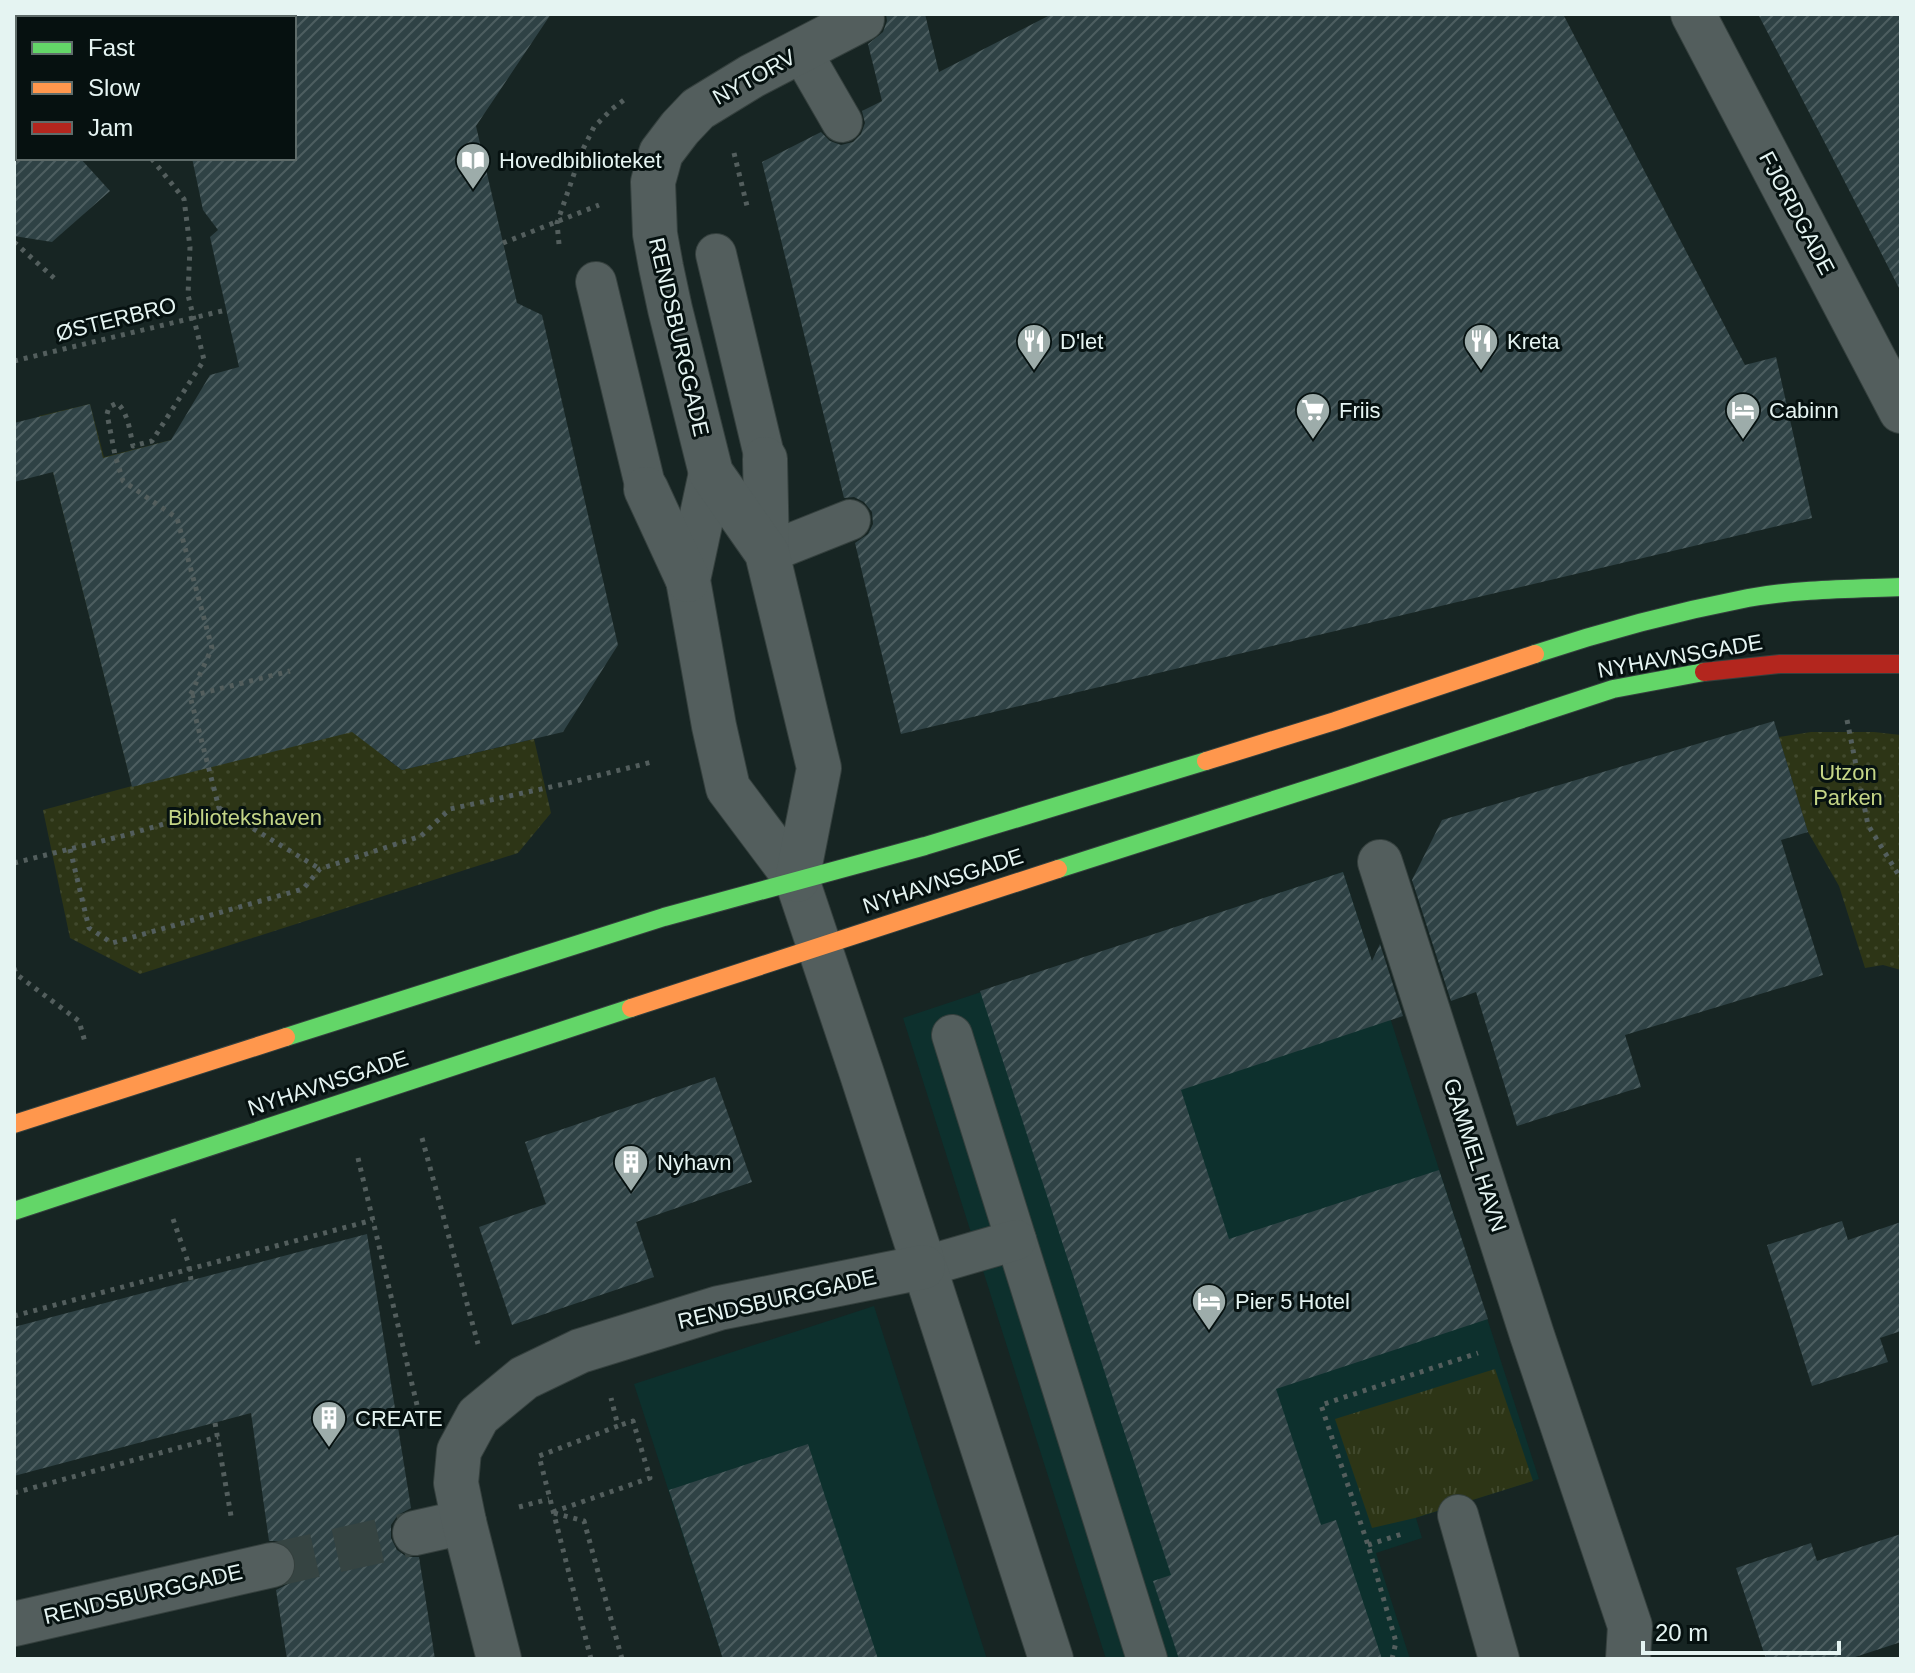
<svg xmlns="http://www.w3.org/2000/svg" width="1915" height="1673" viewBox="0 0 1915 1673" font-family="Helvetica,sans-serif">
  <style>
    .built { fill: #0d302d }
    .grass { fill: url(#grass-tufts) }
    .park { fill: url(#park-dots) }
    .building { fill: url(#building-hatch) }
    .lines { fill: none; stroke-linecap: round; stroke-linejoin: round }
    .street-tunnel { stroke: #364442; stroke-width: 44; stroke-dasharray: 44 22; stroke-linecap: butt }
    .lane-casing { stroke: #35403e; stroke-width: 42 }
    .street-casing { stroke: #35403e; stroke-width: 46 }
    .fast-casing { stroke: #35403e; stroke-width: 20 }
    .slow-casing { stroke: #35403e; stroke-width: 20 }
    .jam-casing { stroke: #35403e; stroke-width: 20 }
    .path { stroke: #535e5d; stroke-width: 5; stroke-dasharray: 4 6; stroke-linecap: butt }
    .lane { stroke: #535e5d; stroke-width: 40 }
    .street { stroke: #535e5d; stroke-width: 44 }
    .fast { stroke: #63d668; stroke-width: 18 }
    .slow { stroke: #ff974d; stroke-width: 18 }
    .jam { stroke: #b3261e; stroke-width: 18 }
    .labels { text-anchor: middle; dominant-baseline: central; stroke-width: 6; stroke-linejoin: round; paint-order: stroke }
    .street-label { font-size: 22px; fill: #e5f4f2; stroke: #061110 }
    .poi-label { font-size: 22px; fill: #e5f4f2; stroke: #061110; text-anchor: start }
    .park-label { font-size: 22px; fill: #c4d586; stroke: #061110 }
  </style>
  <defs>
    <pattern id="grass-tufts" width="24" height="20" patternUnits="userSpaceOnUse" patternTransform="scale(2)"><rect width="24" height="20" fill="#2d3516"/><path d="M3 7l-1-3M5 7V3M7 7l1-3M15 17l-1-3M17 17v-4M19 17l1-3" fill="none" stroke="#41492d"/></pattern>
    <pattern id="park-dots" width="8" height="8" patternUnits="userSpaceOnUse" patternTransform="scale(2)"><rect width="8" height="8" fill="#2d3516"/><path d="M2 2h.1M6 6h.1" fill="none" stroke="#41492d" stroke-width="1.8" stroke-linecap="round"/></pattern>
    <pattern id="building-hatch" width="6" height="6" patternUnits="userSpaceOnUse" patternTransform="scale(2)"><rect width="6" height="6" fill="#2f4245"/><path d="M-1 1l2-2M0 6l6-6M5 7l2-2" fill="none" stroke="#4d5e60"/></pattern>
  </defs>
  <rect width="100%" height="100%" fill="#172523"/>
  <g class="built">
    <path d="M1343 872 1539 1479 1416 1518 1422 1538 1376 1553 1410 1659H1106L903 1018Z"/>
    <path d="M874 1306 987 1659H723L634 1384Z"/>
  </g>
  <path class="grass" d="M1495 1369 1533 1481 1415 1518 1372 1528 1335 1419Z"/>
  <g class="park">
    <path d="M90 404 104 457 171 440 375 719 384 757 402 770 534 739 551 813 518 853 140 974 70 938 43 810 132 786 39 416Z"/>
    <path d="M1811 732H1874L1901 735V970L1883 965 1865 968 1839 886 1808 832 1779 737Z"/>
  </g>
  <g class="building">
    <path d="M294 14H551L476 126 517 303 542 315 618 645 563 732 402 770 352 732 132 787 53 472 14 482V423L90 404 103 458 171 440 210 375 239 367 210 237 218 230 203 210 192 158H294Z"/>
    <path d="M886 14H925L939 72 1052 14H1563L1745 365 1776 357 1812 518 901 734 855 543 868 534 873 524 872 512 864 502 854 497 844 498 762 162 821 132 830 141 841 145 853 142 861 134 865 123 862 111 882 101 868 44 883 32 887 21Z"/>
    <path d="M1758 14H1901V292L1827 147Z"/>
    <path d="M14 158H80L110 191 52 242 14 236Z"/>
    <path d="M1774 721 1808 832 1781 840 1823 975 1625 1035 1641 1087 1517 1126 1476 992 1451 1001 1412 880 1442 820Z"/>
    <path d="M1343 872 1372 961 1380 944 1403 1016 1181 1090 1229 1239 1439 1170 1488 1319 1276 1389 1321 1525 1336 1520 1382 1659H1179L1153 1581 1171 1575 980 991Z"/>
    <path d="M715 1077 752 1182 636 1222 654 1277 512 1325 479 1227 546 1204 525 1142Z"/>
    <path d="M1842 1221 1848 1240 1901 1222V1331L1880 1338 1888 1362 1812 1386 1767 1245Z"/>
    <path d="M367 1234 411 1508 398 1515 391 1525V1538L397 1550 407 1557H419L435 1659H287L276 1590 290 1583 296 1573V1560L290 1547 280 1541H269L251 1413 14 1476V1327Z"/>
    <path d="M808 1444 878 1659H723L669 1490Z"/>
    <path d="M1901 1534V1642L1849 1659H1766L1736 1568 1811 1543 1817 1561Z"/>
  </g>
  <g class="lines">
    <path class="street-tunnel" d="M272 1565 415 1533"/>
    <g class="lane-casing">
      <g id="lane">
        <path d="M112 18 114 14"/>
        <path d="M801 51 842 122"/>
        <path d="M716 254 765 459"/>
        <path d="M596 282 646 489"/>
        <path d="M767 553 850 520"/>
        <path d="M952 1035 1147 1659"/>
        <path d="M923 1267 1016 1240"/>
        <path d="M1458 1515 1499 1659"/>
      </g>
    </g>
    <g class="street-casing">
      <g id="street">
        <path d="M1693 14 1901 411"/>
        <path d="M765 459 767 553"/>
        <path d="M711 473 688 580 714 726 728 788 797 880 862 1074 1051 1659"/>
        <path d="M646 489 688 580"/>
        <path d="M1380 862 1532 1335 1630 1626 1628 1659"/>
        <path d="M797 880 819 768 767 553 711 473 670 309 661 267 655 234 653 182 661 153 680 128 698 109 752 76 862 19"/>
        <path d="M415 1533 464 1522"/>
        <path d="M14 1624 272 1565"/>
        <path d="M499 1659 464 1522 456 1483 459 1451 478 1416 524 1378 580 1351 719 1308 923 1267"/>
      </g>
    </g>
    <g class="fast-casing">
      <g id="fast">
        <path d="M1535 654C1604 631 1676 612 1748 598 1798 589 1850 589 1901 587"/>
        <path d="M1058 869 1352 775 1613 689 1704 672"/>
        <path d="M286 1037 664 917 925 846 1206 761"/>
        <path d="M14 1211 631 1008"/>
      </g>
    </g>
    <g class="slow-casing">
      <g id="slow">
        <path d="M1206 761 1335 721 1535 654"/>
        <path d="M631 1008 1058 869"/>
        <path d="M14 1124 286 1037"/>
      </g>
    </g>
    <g class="jam-casing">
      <path id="jam" d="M1704 672 1780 664H1901"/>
    </g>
    <g class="path">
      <path d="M191 14 192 18"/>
      <path d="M734 153 748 210"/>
      <path d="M14 242 54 278"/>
      <path d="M503 243 599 205"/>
      <path d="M559 244 557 223 582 151 594 127 612 109 628 97"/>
      <path d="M14 361 226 310"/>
      <path d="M191 696 290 671"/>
      <path d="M1847 720 1868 825 1901 879"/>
      <path d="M219 808 320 869"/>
      <path d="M70 849 89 928 112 943 303 889 320 869 421 836 450 809 564 784 652 762"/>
      <path d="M14 863 126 835 219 808 190 696 212 648 177 518 123 481 115 455 107 414 109 407 117 403C128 412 130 432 133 446L152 441 204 360 188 295 190 247 184 199 151 158"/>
      <path d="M14 968 16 974 79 1021 85 1042"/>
      <path d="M422 1138 478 1344"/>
      <path d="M358 1158 417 1405"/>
      <path d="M173 1219 188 1262 191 1280"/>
      <path d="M14 1316 373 1220"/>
      <path d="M215 1423 231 1516"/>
      <path d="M14 1493 218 1437"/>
      <path d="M519 1507 549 1499"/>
      <path d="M553 1512 650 1478 633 1421 618 1426"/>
      <path d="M554 1513 584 1521 622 1659"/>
      <path d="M1368 1545 1405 1533"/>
      <path d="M591 1659 539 1456 618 1426 611 1398"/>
      <path d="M1392 1659 1396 1642 1368 1545 1321 1405 1478 1353"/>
    </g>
    <use href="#lane" class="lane"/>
    <use href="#street" class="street"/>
    <use href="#fast" class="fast"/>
    <use href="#slow" class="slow"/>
    <use href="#jam" class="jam"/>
  </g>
  <defs>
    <g id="library-pin" transform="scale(1.8)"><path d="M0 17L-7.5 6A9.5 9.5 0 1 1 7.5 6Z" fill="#9dacaa" stroke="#061110"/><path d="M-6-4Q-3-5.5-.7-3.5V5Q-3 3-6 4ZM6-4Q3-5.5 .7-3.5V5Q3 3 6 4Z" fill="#fff"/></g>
    <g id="restaurant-pin" transform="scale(1.8)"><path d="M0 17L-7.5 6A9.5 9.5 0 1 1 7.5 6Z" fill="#9dacaa" stroke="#061110"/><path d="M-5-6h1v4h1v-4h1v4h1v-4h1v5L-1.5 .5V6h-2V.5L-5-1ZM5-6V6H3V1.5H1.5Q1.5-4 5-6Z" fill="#fff"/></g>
    <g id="supermarket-pin" transform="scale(1.8)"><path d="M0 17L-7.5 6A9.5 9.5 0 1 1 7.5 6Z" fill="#9dacaa" stroke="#061110"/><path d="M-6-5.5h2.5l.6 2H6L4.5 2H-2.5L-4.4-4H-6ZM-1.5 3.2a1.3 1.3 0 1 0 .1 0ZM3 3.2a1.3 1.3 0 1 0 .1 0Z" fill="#fff"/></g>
    <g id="hotel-pin" transform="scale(1.8)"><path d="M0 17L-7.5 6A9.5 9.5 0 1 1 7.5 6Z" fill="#9dacaa" stroke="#061110"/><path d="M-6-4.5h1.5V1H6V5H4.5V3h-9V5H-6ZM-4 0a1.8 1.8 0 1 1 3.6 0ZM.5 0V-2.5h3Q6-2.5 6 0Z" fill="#fff"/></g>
    <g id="building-pin" transform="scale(1.8)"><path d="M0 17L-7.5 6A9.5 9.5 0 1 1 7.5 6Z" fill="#9dacaa" stroke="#061110"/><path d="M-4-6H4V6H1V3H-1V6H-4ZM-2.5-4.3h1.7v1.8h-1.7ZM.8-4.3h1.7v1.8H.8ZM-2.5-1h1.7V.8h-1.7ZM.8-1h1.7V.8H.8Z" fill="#fff"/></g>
  </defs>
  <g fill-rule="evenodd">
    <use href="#library-pin" x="473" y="160"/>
    <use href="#restaurant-pin" x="1034" y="341"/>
    <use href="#restaurant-pin" x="1481" y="341"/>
    <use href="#supermarket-pin" x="1313" y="410"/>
    <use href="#hotel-pin" x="1743" y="410"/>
    <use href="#building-pin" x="631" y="1162"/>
    <use href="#hotel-pin" x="1209" y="1301"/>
    <use href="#building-pin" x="329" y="1418"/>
  </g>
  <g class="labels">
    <g class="street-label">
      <text transform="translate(754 77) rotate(-29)">NYTORV</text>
      <text transform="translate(1797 213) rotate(62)">FJORDGADE</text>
      <text transform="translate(116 319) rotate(-14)">ØSTERBRO</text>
      <text transform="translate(679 337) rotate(77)">RENDSBURGGADE</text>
      <text transform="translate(1680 656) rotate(-10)">NYHAVNSGADE</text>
      <text transform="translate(943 881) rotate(-18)">NYHAVNSGADE</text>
      <text transform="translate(328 1083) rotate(-18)">NYHAVNSGADE</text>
      <text transform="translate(1475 1155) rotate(72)">GAMMEL HAVN</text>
      <text transform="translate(777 1299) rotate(-13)">RENDSBURGGADE</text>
      <text transform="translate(143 1594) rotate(-13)">RENDSBURGGADE</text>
    </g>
    <g class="poi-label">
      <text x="499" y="160">Hovedbiblioteket</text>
      <text x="1060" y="341">D'let</text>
      <text x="1507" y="341">Kreta</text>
      <text x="1339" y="410">Friis</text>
      <text x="1769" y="410">Cabinn</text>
      <text x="657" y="1162">Nyhavn</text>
      <text x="1235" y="1301">Pier 5 Hotel</text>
      <text x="355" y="1418">CREATE</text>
    </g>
    <g class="park-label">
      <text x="1848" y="772">Utzon<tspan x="1848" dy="25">Parken</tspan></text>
      <text x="245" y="817">Bibliotekshaven</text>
    </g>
  </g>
  <rect width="1915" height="1673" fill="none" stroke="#e5f4f2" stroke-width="32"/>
  <rect x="16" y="16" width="280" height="144" fill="#061110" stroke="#5f6c6a" stroke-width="2"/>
  <rect x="32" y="42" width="40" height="12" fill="#63d668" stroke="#5f6c6a" stroke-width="2"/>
  <text x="88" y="56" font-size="24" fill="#e5f4f2">Fast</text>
  <rect x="32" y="82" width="40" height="12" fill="#ff974d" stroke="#5f6c6a" stroke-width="2"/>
  <text x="88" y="96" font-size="24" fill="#e5f4f2">Slow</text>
  <rect x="32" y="122" width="40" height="12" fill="#b3261e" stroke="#5f6c6a" stroke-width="2"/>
  <text x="88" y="136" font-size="24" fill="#e5f4f2">Jam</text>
  <path d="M1643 1641v12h196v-12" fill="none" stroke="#e5f4f2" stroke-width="4"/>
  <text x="1655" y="1641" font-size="24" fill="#e5f4f2" stroke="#061110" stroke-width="6" paint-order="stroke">20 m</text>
</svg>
